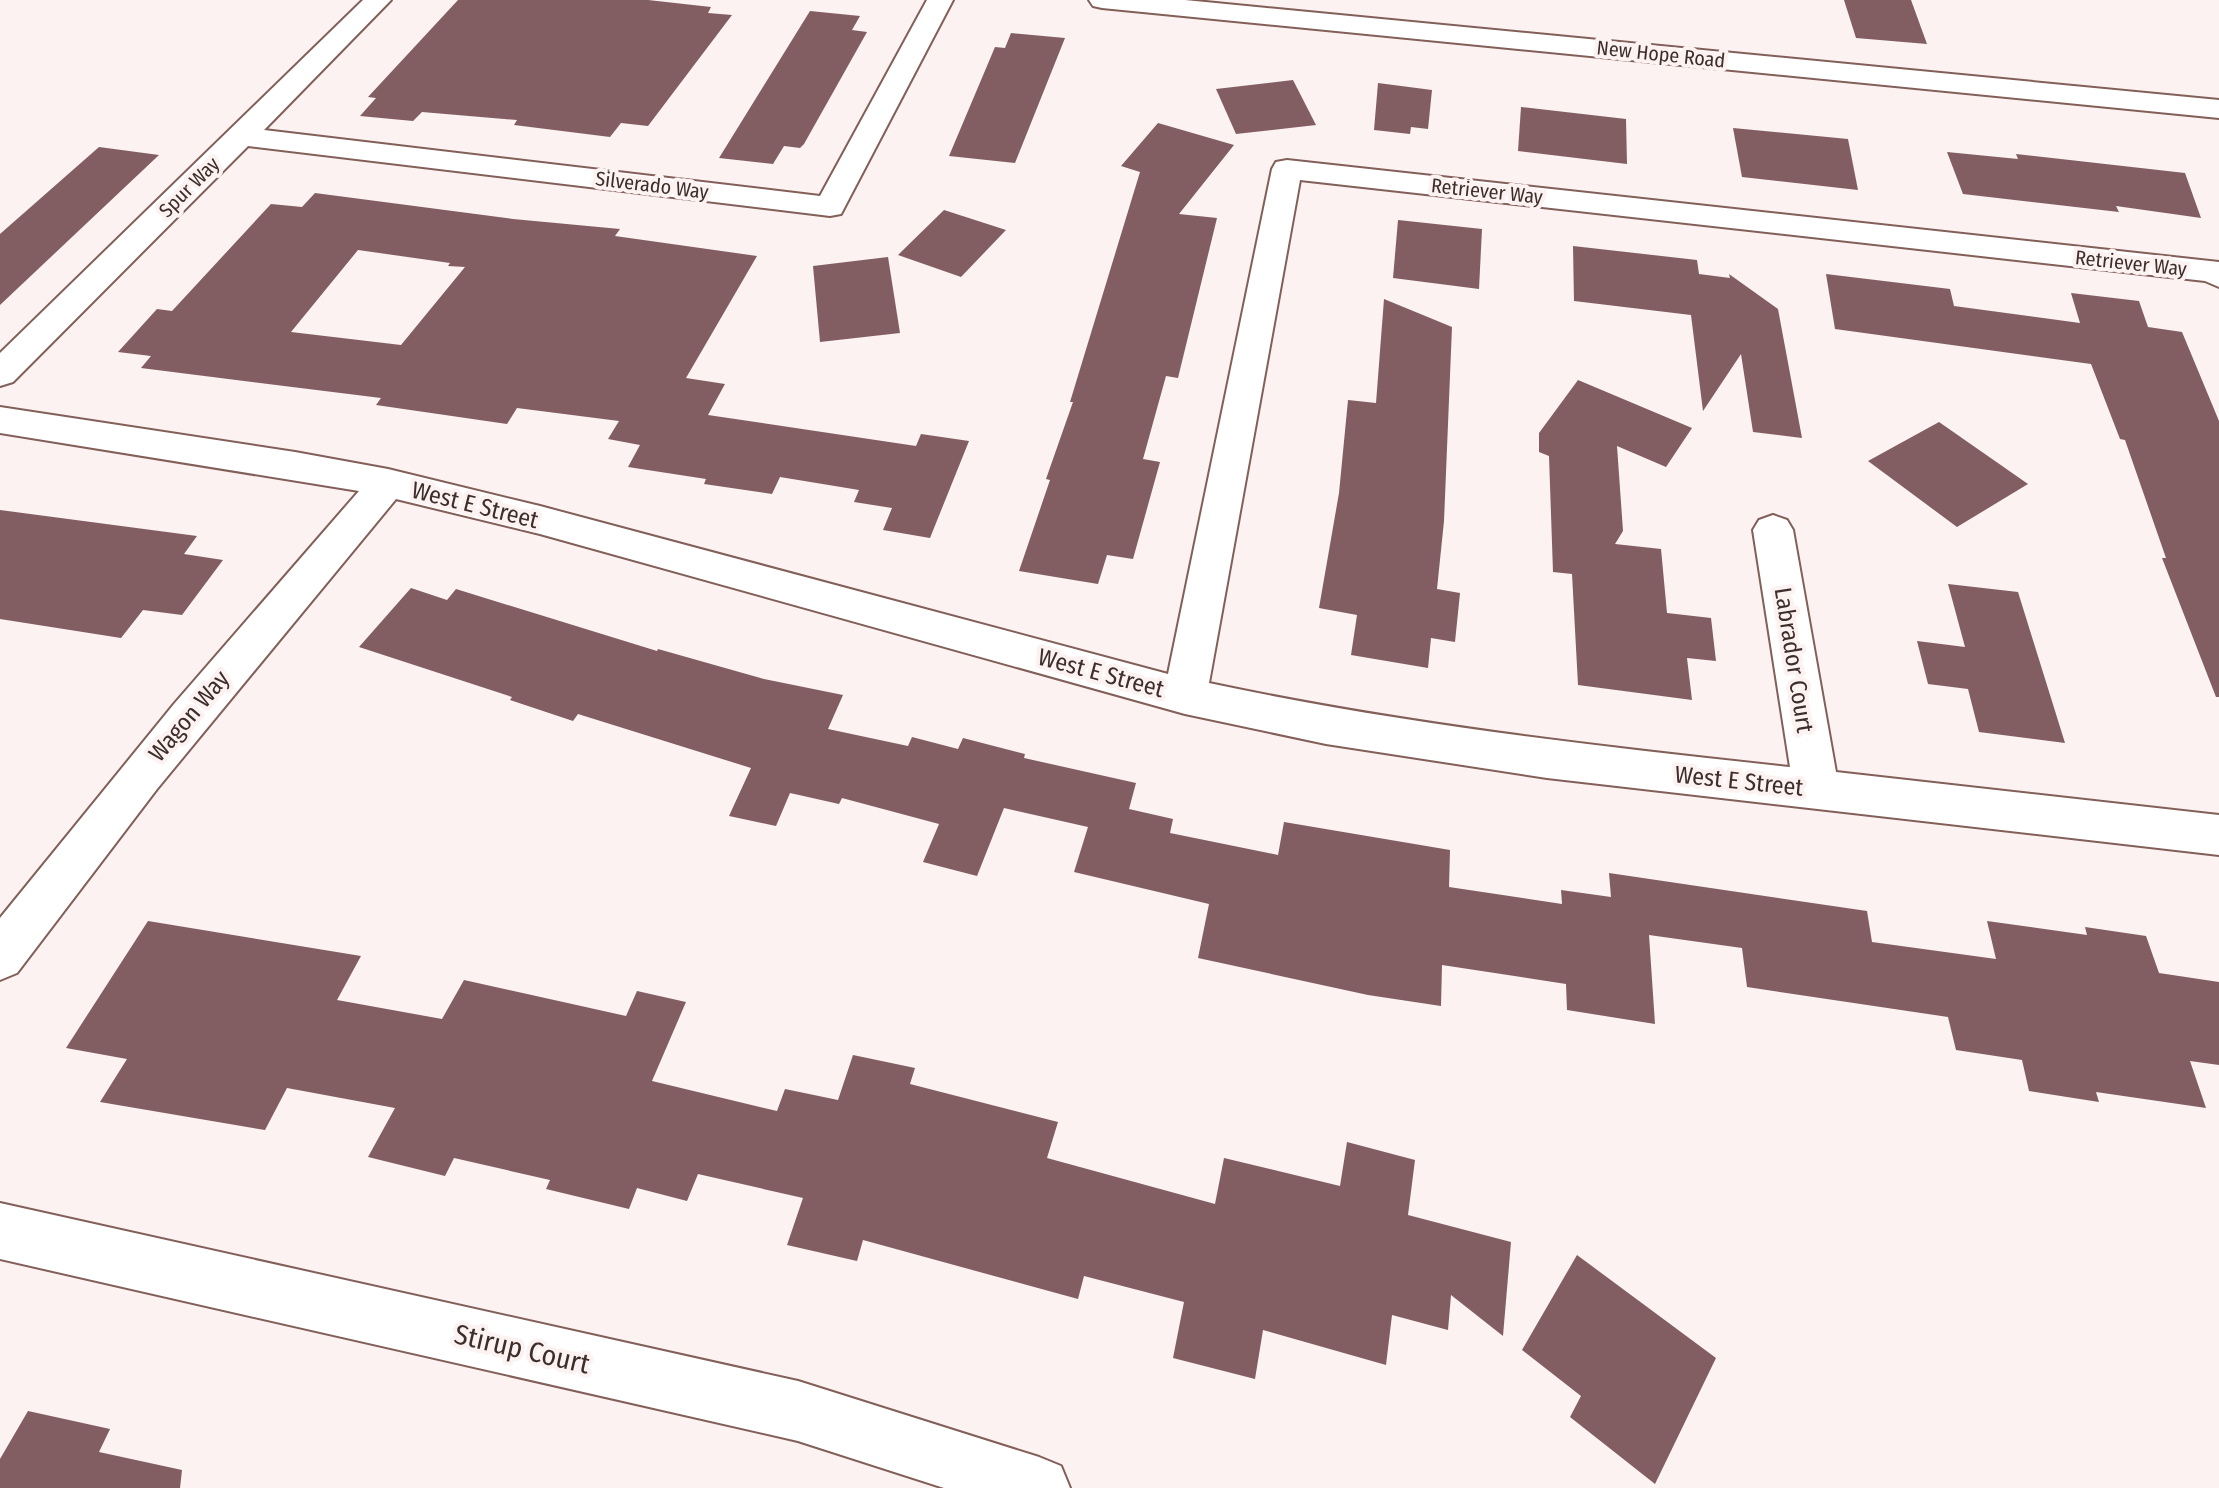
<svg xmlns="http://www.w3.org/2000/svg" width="2219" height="1488" viewBox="0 0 2219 1488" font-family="'Fira Sans Condensed',sans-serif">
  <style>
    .building { fill: #825e62; fill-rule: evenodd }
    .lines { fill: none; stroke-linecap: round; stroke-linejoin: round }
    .minor-casing { stroke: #825f59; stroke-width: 4 }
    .major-casing { stroke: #825f59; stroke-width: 4 }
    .minor { fill: #fff; fill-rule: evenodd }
    .major { fill: #fff; fill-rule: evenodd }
    .labels { text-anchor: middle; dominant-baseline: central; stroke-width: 8; stroke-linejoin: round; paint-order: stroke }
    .far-street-label { font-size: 20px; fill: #3e2e2b; stroke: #fbf2f1 }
    .street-label { font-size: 24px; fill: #3e2e2b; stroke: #fbf2f1 }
    .near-street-label { font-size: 28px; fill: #3e2e2b; stroke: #fbf2f1 }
  </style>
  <rect width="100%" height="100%" fill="#fbf2f1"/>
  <g class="building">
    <path d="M458 0H648L711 7 708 13 732 15 648 126 621 123 610 137 514 125 517 120 422 112 413 121 360 116 376 98 368 97Z"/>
    <path d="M1844 0H1911L1927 44 1856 38Z"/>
    <path d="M810 11 860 16 852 30 867 32 804 144 800 148 784 146 773 164 719 158Z"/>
    <path d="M1011 33 1065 38 1015 163 949 156 995 47 1005 48Z"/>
    <path d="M1293 80 1316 125 1236 134 1216 89Z"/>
    <path d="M1378 83 1432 90 1428 129 1411 127 1410 134 1374 130Z"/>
    <path d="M1521 107 1626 119 1627 164 1518 151Z"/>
    <path d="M1158 123 1234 145 1179 214 1217 218 1178 378 1166 376 1143 459 1160 462 1133 559 1107 555 1098 584 1019 571 1050 480 1046 479 1073 402H1070L1140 172 1121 166Z"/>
    <path d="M1733 128 1848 139 1858 190 1742 177Z"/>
    <path d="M99 147 159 155 0 305V234Z"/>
    <path d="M1947 152 2018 159 2016 154 2185 173 2201 218 2116 206 2119 212 1963 194Z"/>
    <path d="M315 193 513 219 620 229 615 236 757 256 686 378 725 384 708 415 916 446 921 434 969 441 930 538 883 530 892 508 854 502 859 490 780 477 772 494 704 484 706 479 628 467 640 445 608 439 619 421 517 408 507 424 376 405 381 398 141 368 151 356 118 352 157 309 172 311 271 204 302 207ZM358 250 450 263 448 266 465 267 401 345 291 332Z"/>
    <path d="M944 210 1006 230 961 277 898 255Z"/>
    <path d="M1398 220 1482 229 1479 289 1393 278Z"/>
    <path d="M1573 246 1697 260 1699 274 1730 278 1729 274 1778 309 1802 438 1753 432 1741 354 1703 411 1691 315 1574 301Z"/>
    <path d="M888 257 900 333 820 342 813 266Z"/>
    <path d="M1826 274 1950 289 1954 306 2080 323 2071 293 2139 301 2148 327 2182 332 2219 421V697H2216L2162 558H2166L2125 440 2120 439 2091 364 1835 329Z"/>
    <path d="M1384 299 1452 327 1444 521 1437 589 1460 593 1455 642 1431 638 1428 668 1351 655 1357 615 1319 608 1339 493 1348 400 1376 403Z"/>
    <path d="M1578 380 1692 428 1666 467 1617 446 1623 531 1615 544 1661 549 1667 613 1711 618 1716 661 1687 658 1692 700 1578 685 1572 574 1553 572 1549 456 1539 452V433Z"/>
    <path d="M1939 422 2028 484 1957 527 1868 461Z"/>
    <path d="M0 510 197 536 184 554 223 560 182 615 143 610 121 638 0 619Z"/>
    <path d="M1948 584 2018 592 2065 743 1979 732 1968 689 1928 684 1917 641 1965 647Z"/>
    <path d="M411 588 447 600 456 589 657 651 658 649 764 679 843 695 828 729 908 746 912 737 958 749 963 738 1025 754 1024 758 1136 783 1129 809 1173 819 1170 833 1278 855 1284 822 1450 850 1449 887 1562 904 1561 890 1611 897 1609 873 1867 911 1872 942 1996 959 1987 921 2087 935 2085 927 2146 936 2159 973 2219 982V1065L2190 1061 2206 1108 2096 1092 2099 1102 2029 1091 2022 1060 1956 1050 1948 1017 1747 987 1742 948 1649 935 1655 1024 1567 1010 1566 984 1442 965 1441 1006 1368 995 1198 958 1209 904 1074 872 1088 827 1004 808 977 876 923 862 939 824 842 798 839 804 790 793 776 826 729 816 751 768 578 714 573 721 510 700 512 697 359 647Z"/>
    <path d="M148 921 361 956 337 1000 442 1019 464 980 626 1016 637 991 686 1002 652 1081 777 1111 785 1089 838 1100 853 1055 915 1068 910 1084 1058 1122 1047 1158 1215 1204 1224 1158 1340 1186 1347 1142 1415 1160 1408 1215 1511 1242 1503 1336 1451 1295 1448 1330 1392 1315 1386 1365 1263 1330 1255 1379 1173 1358 1184 1302 1084 1276 1078 1299 863 1240 857 1261 787 1245 803 1198 698 1174 687 1201 637 1188 629 1209 546 1189 550 1180 454 1158 445 1176 368 1157 395 1108 287 1088 265 1130 100 1102 127 1059 66 1048Z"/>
    <path d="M1577 1255 1716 1358 1655 1484 1570 1417 1581 1396 1522 1350Z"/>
    <path d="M28 1411 110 1429 99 1452 182 1470 180 1488H0V1459Z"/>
  </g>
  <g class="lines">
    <g class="minor-casing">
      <g id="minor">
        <path d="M363 0H391L264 130 820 196 927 0H953L841 214 830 216 248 146 13 382 0 386V353Z"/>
        <path d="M1287 160 2219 262V287L2205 281 1300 180 1209 683C1401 724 1595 746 1790 767L1753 530 1759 520 1773 515 1787 520 1793 530 1836 772 2219 815V855L1547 778 1326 744 1185 714 540 534 396 499 157 789 17 973 0 980V918L174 704 359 491 0 433V407L295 452 388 469 540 506 1168 674 1272 169 1276 162Z"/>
        <path d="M0 1203 798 1381 1039 1457 1061 1466 1070 1488H944L798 1441 0 1259Z"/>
      </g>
    </g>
    <g class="major-casing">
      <path id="major" d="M1089 0H1185L2219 100V118L1102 8 1093 6Z"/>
    </g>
    <use href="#minor" class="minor"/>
    <use href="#major" class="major"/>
  </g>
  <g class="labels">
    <g class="far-street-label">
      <text transform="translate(1661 54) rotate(6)">New Hope Road</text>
      <text transform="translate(652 185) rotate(7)">Silverado Way</text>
      <text transform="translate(189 187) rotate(-45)">Spur Way</text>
      <text transform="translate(1487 191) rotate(6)">Retriever Way</text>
      <text transform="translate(2131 263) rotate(6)">Retriever Way</text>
    </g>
    <g class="street-label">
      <text transform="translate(475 505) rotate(14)">West E Street</text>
      <text transform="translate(1794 660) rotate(81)">Labrador Court</text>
      <text transform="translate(1101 673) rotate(15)">West E Street</text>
      <text transform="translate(189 716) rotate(-50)">Wagon Way</text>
      <text transform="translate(1739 781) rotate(6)">West E Street</text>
    </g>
    <g class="near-street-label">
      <text transform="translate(522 1349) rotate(13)">Stirup Court</text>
    </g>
  </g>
</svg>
